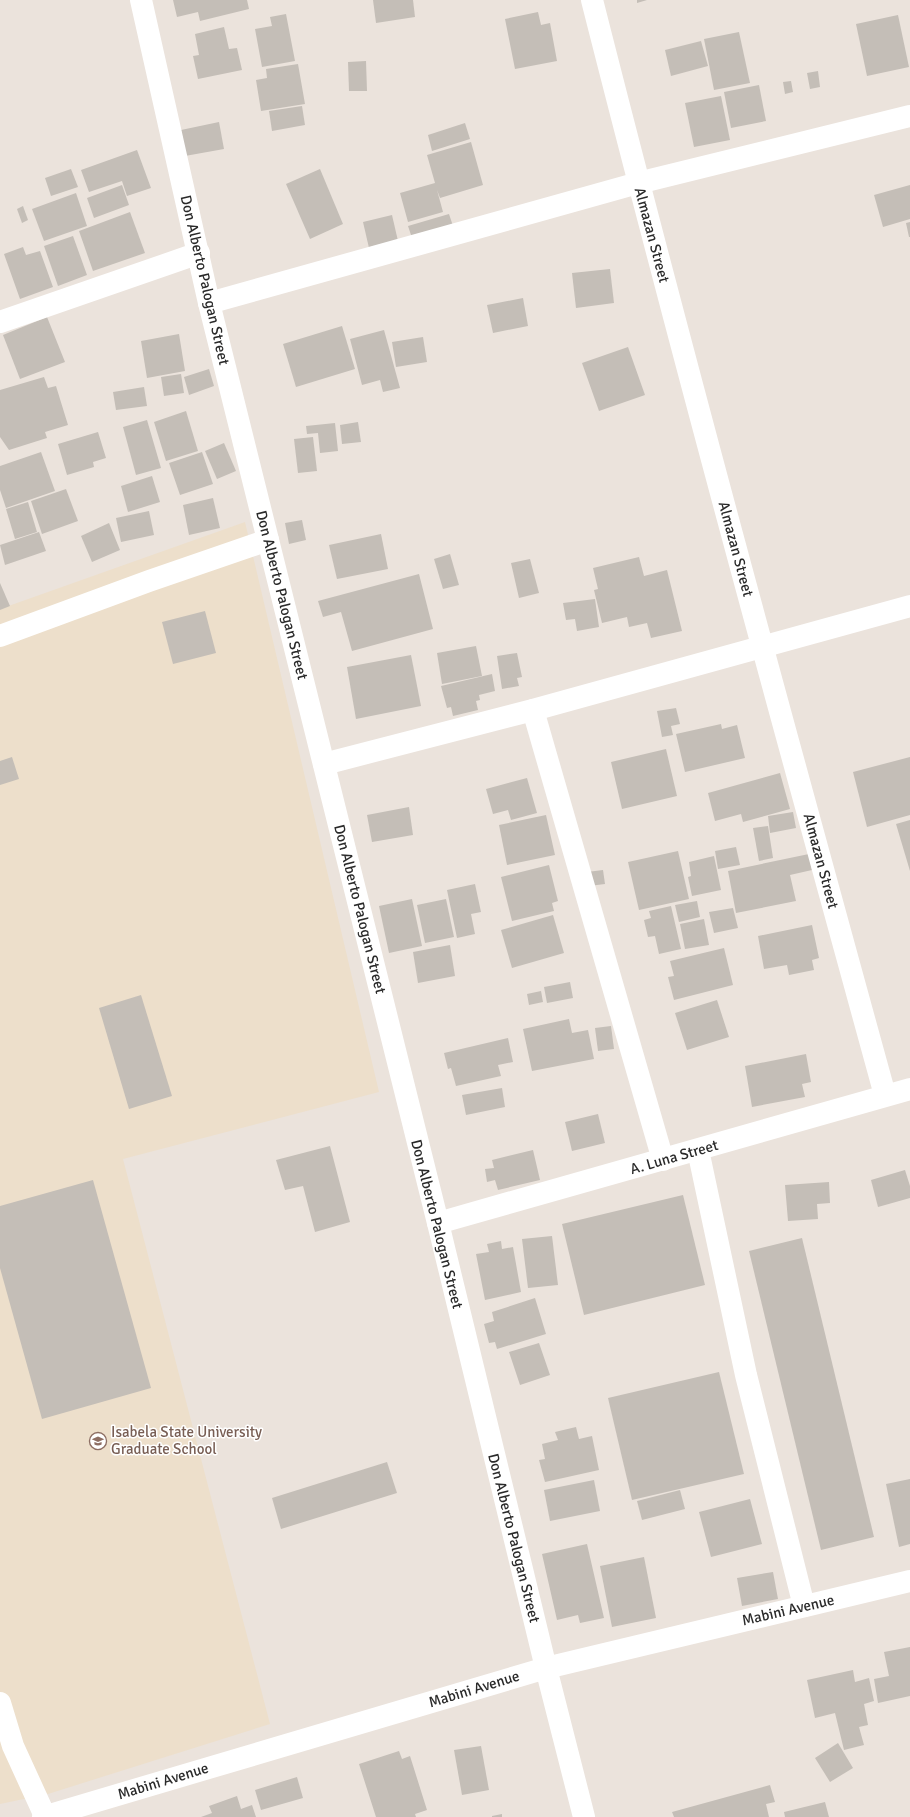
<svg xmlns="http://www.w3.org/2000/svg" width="910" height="1817" viewBox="0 0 910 1817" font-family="Signika,sans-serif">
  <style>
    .education { fill: #eddfcb }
    .building { fill: #c4beb7 }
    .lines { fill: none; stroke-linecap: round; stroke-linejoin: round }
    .minor { stroke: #fff; stroke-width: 22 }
    .labels { text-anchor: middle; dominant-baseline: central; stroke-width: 3; stroke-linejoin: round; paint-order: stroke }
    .street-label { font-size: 15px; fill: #2a2a2a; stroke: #fff }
    .education-label { font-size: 15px; fill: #785e54; stroke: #fff; text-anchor: start }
  </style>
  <rect width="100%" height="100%" fill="#ebe3dc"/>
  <path class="education" d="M245 522 379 1092 123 1159 270 1724 48 1794 0 1804V609Z"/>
  <g class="building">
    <path d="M173 0H247L249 9 200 21 198 12 177 17Z"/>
    <path d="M373 0H413L415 17 376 23Z"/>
    <path d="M637 0H647L637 3Z"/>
    <path d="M538 12 541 25 550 23 557 61 515 69 505 19Z"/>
    <path d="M286 14 295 61 262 67 255 29 272 26 270 17Z"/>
    <path d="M898 15 909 67 867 76 856 24Z"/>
    <path d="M224 27 229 49 237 48 242 70 198 79 193 56 199 55 195 34Z"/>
    <path d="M739 32 750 83 714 90 704 39Z"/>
    <path d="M701 41 708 66 671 76 665 50Z"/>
    <path d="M366 61 367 91H349L348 62Z"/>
    <path d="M298 64 305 104 261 111 256 80 267 78 266 69Z"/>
    <path d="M818 71 820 87 810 89 807 73Z"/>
    <path d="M791 81 793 92 785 94 783 82Z"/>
    <path d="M759 85 766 121 731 128 724 92Z"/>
    <path d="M721 96 730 140 694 147 685 103Z"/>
    <path d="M302 106 305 125 272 131 269 111Z"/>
    <path d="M219 122 224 149 185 156 181 130Z"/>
    <path d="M465 123 470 139 432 151 428 135Z"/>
    <path d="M471 142 483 185 440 198 437 190 443 212 408 222 400 193 435 183 427 155Z"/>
    <path d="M137 150 151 188 127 196 122 181 89 192 81 170Z"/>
    <path d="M71 169 78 187 51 196 45 178Z"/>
    <path d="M320 169 343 224 310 239 286 184Z"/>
    <path d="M122 185 129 205 94 218 87 198Z"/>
    <path d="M910 185V219L883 227 874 195Z"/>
    <path d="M76 193 87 226 44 241 32 209Z"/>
    <path d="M23 206 28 220 22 223 17 209Z"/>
    <path d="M130 212 145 253 93 271 79 231Z"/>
    <path d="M449 214 453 226 412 238 408 226Z"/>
    <path d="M392 215 398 241 369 248 363 222Z"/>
    <path d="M910 222V237H909L906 223Z"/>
    <path d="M73 236 87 275 58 286 44 246Z"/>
    <path d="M23 247 26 255 40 251 53 287 20 299 4 254Z"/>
    <path d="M610 269 614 303 576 308 572 273Z"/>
    <path d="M523 298 528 326 493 333 487 305Z"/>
    <path d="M47 317 65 362 20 379 3 335Z"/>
    <path d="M342 326 355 369 296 387 283 344Z"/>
    <path d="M384 330 400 388 383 392 380 380 362 385 350 339Z"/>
    <path d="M179 334 185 371 147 378 141 341Z"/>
    <path d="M423 337 427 362 396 367 392 342Z"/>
    <path d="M628 347 645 395 599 411 582 363Z"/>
    <path d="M209 369 214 386 189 395 184 377Z"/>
    <path d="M181 374 184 393 164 396 161 377Z"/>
    <path d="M44 377 48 388 56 386 68 425 45 432 47 438 9 450 0 437V390Z"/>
    <path d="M144 387 147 406 116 410 113 392Z"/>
    <path d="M186 411 198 451 166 461 154 422Z"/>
    <path d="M147 420 161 468 136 475 123 427Z"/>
    <path d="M358 422 361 442 342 444 340 425Z"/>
    <path d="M335 423 338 451 320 453 318 433 307 434 306 426Z"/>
    <path d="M98 432 106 458 93 462 94 467 67 475 58 444Z"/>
    <path d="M313 437 317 471 298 473 294 439Z"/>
    <path d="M224 443 236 471 217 479 205 451Z"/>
    <path d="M41 452 55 491 6 508 0 490V466Z"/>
    <path d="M202 452 213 484 180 495 169 463Z"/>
    <path d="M152 476 160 502 128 512 121 486Z"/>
    <path d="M66 489 78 521 42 534 31 501Z"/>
    <path d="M213 498 220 528 189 535 183 505Z"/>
    <path d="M28 502 37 532 15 539 6 509Z"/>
    <path d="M149 511 154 535 121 542 116 518Z"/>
    <path d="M302 520 306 540 289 544 285 523Z"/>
    <path d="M109 523 120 550 92 562 81 536Z"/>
    <path d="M39 532 46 551 5 565 0 545Z"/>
    <path d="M381 534 388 569 337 579 329 545Z"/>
    <path d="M450 554 459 585 443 589 434 559Z"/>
    <path d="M639 557 644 576 667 570 682 631 651 638 647 623 629 627 627 617 602 623 594 590 598 589 593 568Z"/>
    <path d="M530 559 539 593 519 598 511 563Z"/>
    <path d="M419 574 433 629 352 651 341 612 323 617 318 601Z"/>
    <path d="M0 583 10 606 0 610Z"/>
    <path d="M595 599 599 627 577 631 575 619 566 620 563 603Z"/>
    <path d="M205 611 216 653 173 664 162 622Z"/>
    <path d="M476 646 482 676 442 684 437 653Z"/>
    <path d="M517 653 522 677 517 678 519 686 502 689 497 656Z"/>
    <path d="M411 655 421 706 356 719 347 667Z"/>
    <path d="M492 674 495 691 479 695 480 700 476 701 478 710 453 716 451 707 447 708 441 686Z"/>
    <path d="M676 708 680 724 671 726 673 735 662 737 657 711Z"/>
    <path d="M721 724 722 729 737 725 745 758 685 772 676 734Z"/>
    <path d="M666 749 677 796 622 809 611 762Z"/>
    <path d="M12 757 19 779 0 785V761Z"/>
    <path d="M910 757V815L867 827 853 772Z"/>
    <path d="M780 773 790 809 743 822 741 814 715 821 708 793Z"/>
    <path d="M527 778 537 813 511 820 508 810 493 814 486 789Z"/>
    <path d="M409 807 413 835 372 842 367 815Z"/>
    <path d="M793 812 796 828 770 833 768 816Z"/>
    <path d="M546 815 555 855 507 865 499 825Z"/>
    <path d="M910 820V871L896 824Z"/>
    <path d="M768 826 773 858 759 861 753 828Z"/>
    <path d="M736 847 740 865 718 869 715 851Z"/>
    <path d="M678 851 689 899 639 910 628 862Z"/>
    <path d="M809 854 812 870 790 875 796 901 736 913 728 871Z"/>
    <path d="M714 856 721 890 692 896 688 877 691 876 689 862Z"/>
    <path d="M549 865 558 901 552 903 554 911 512 921 501 877Z"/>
    <path d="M603 870 605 884 589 886 587 872Z"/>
    <path d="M475 884 481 912 471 914 475 934 457 938 447 890Z"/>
    <path d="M412 899 422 946 389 953 379 906Z"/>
    <path d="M446 899 454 937 425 943 417 905Z"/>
    <path d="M697 901 700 917 679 922 675 905Z"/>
    <path d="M671 906 681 949 659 954 655 936 648 937 644 920 651 918 649 911Z"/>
    <path d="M733 908 738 928 714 933 709 912Z"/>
    <path d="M553 915 564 953 512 968 501 930Z"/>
    <path d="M704 919 709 945 685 949 680 924Z"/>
    <path d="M812 925 819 958 812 960 814 970 789 975 787 965 764 969 758 936Z"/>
    <path d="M450 945 455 976 418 983 413 952Z"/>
    <path d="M724 948 733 985 674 1000 668 977 674 976 670 961Z"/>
    <path d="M570 982 573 998 547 1003 544 987Z"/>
    <path d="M541 991 543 1002 529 1005 527 994Z"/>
    <path d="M141 995 172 1096 129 1109 99 1008Z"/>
    <path d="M717 1000 729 1037 687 1050 675 1013Z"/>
    <path d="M569 1019 572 1033 588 1030 594 1059 532 1071 523 1029Z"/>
    <path d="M611 1026 614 1049 598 1051 595 1028Z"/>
    <path d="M508 1038 513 1062 498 1065 501 1076 456 1086 451 1068 448 1069 444 1053Z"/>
    <path d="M806 1054 811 1082 802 1084 805 1097 752 1107 745 1066Z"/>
    <path d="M502 1088 505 1107 466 1115 462 1095Z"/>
    <path d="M598 1114 605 1143 572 1151 565 1122Z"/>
    <path d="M330 1146 350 1222 315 1232 303 1186 285 1190 276 1160Z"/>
    <path d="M533 1150 540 1180 498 1190 495 1180 487 1182 485 1169 494 1168 492 1160Z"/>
    <path d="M905 1170 910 1186V1198L878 1207 871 1180Z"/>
    <path d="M93 1180 151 1388 42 1419 0 1268V1206Z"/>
    <path d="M829 1182 830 1203 817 1204 818 1219 788 1221 785 1185Z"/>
    <path d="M683 1195 705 1285 584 1315 562 1224Z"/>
    <path d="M552 1236 558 1285 528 1288 522 1239Z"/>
    <path d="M802 1238 874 1537 821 1550 749 1251Z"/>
    <path d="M501 1241 502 1249 513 1247 521 1292 485 1300 476 1254 489 1252 487 1244Z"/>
    <path d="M535 1298 546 1334 497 1349 495 1342 489 1343 484 1324 494 1321 492 1312Z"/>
    <path d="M539 1343 550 1375 520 1385 509 1352Z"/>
    <path d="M719 1372 744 1474 632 1500 608 1398Z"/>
    <path d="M576 1427 579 1439 592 1436 599 1470 545 1482 539 1460 545 1459 542 1444 558 1440 555 1432Z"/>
    <path d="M387 1462 397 1493 281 1529 272 1498Z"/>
    <path d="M910 1479V1544L899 1547 886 1484Z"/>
    <path d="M594 1480 600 1511 550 1521 544 1490Z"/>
    <path d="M680 1490 685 1509 642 1520 637 1501Z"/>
    <path d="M750 1499 762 1544 711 1557 699 1512Z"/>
    <path d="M587 1544 604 1618 580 1623 578 1615 557 1620 542 1554Z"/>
    <path d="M644 1557 656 1618 612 1627 600 1566Z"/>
    <path d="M773 1572 778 1599 742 1606 737 1578Z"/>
    <path d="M910 1647V1696L878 1703 874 1679 889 1676 884 1652Z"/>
    <path d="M853 1670 855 1682 869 1678 874 1701 864 1704 868 1725 859 1727 864 1745 844 1750 835 1713 815 1718 807 1680Z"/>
    <path d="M838 1743 853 1768 830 1782 815 1758Z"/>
    <path d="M481 1746 489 1790 462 1795 454 1750Z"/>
    <path d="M399 1751 402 1759 410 1756 427 1810 415 1814 416 1817H376L359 1764Z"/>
    <path d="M297 1777 303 1798 261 1810 255 1790Z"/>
    <path d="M770 1785 775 1802 766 1804 769 1817H674L672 1812Z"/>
    <path d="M237 1796 241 1809 252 1805 256 1817H201L212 1813 209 1806Z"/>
    <path d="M825 1802 829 1817H785L784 1812Z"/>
    <path d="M502 1814V1817H492V1816Z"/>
  </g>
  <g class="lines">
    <g class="minor">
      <path d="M141 0 209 303 438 1223 546 1668 584 1817"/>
      <path d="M592 0C685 367 785 731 885 1095"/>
      <path d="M209 303 638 183 910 116"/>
      <path d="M0 322 199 253"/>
      <path d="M0 636 149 581 268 540"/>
      <path d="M533 710 663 1160"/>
      <path d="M324 764 533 710 910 606"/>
      <path d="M698 1150 746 1375 804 1606"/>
      <path d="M438 1223 910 1089"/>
      <path d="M0 1703 13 1746 45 1816"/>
      <path d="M43 1817 546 1668 910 1581"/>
    </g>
  </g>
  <defs>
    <g id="university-ring" transform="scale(0.9)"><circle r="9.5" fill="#fff" stroke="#8d6e63" stroke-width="1.5"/><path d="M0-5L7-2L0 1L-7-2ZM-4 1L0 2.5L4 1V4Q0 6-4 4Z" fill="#8d6e63"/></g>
  </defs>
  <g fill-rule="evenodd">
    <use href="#university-ring" x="98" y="1441"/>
  </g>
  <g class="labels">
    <g class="street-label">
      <text transform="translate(652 235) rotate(75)">Almazan Street</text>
      <text transform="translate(205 280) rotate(77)">Don Alberto Palogan Street</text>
      <text transform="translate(736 549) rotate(75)">Almazan Street</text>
      <text transform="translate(282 595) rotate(76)">Don Alberto Palogan Street</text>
      <text transform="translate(821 861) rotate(75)">Almazan Street</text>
      <text transform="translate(360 909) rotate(76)">Don Alberto Palogan Street</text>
      <text transform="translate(674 1157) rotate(-16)">A. Luna Street</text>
      <text transform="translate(437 1224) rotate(76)">Don Alberto Palogan Street</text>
      <text transform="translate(514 1538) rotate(76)">Don Alberto Palogan Street</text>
      <text transform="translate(788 1610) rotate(-13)">Mabini Avenue</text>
      <text transform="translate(474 1689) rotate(-17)">Mabini Avenue</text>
      <text transform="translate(163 1781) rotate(-17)">Mabini Avenue</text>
    </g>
    <g class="education-label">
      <text x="111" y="1432">Isabela State University<tspan x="111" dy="17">Graduate School</tspan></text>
    </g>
  </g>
</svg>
